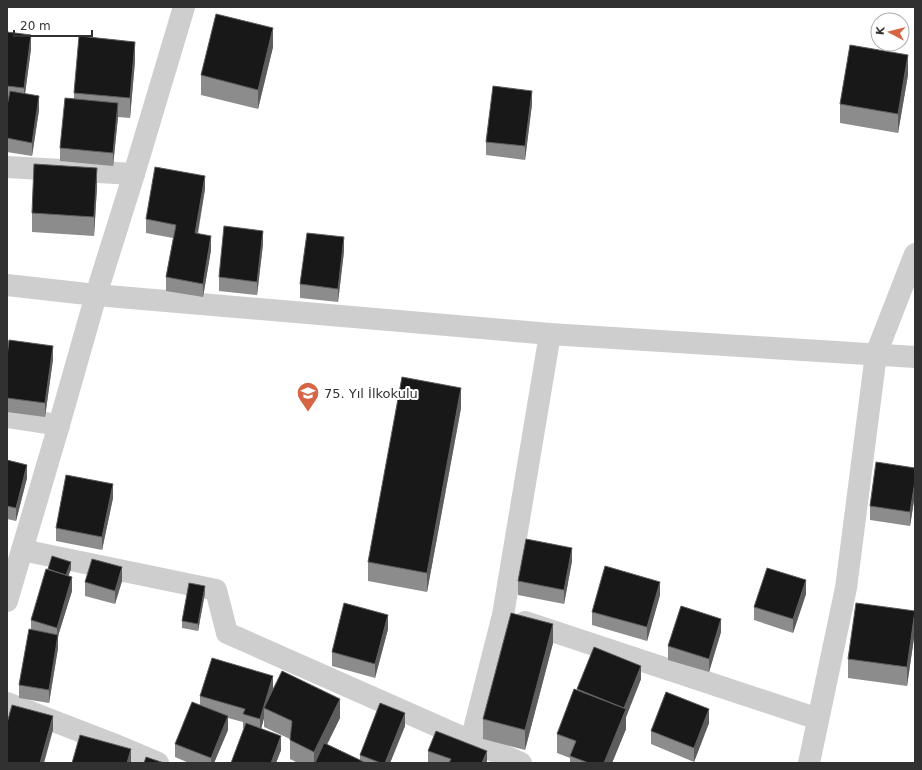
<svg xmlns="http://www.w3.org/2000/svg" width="922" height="770" viewBox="0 0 922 770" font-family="'DejaVu Sans',sans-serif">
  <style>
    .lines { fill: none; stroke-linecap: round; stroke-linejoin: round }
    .minor { stroke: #cecece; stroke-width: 22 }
    .wall { fill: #8c8c8c }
    .shaded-wall { fill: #5d5d5d }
    .building { fill: #181818; stroke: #5d5d5d }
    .labels { text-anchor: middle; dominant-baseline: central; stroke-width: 4; stroke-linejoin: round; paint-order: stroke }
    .poi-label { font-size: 13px; fill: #313131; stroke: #fff; text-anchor: start }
  </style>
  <rect width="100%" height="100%" fill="#fff"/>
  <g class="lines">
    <g class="minor">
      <path d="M7 167 134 174"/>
      <path d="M7 285 96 295 550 334 915 357"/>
      <path d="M7 417 59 425"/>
      <path d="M22 550 216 590 227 633 471 741 503 615 550 334"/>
      <path d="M7 601 59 425 96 295 134 174 184 7"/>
      <path d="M525 622 818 719"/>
      <path d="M7 703 113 744 158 763"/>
      <path d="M471 741 521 763"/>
      <path d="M809 763 846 588 876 354 915 254"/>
    </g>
  </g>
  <g class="wall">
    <path d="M7 32 31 49 25 94 39 110 32 156 7 152V107L8 99H7Z"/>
    <path d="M273 47 258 109 201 95V75Z"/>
    <path d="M135 61 130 118 118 117 113 166 60 161V148L74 99V93Z"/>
    <path d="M908 75 898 133 840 123V104Z"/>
    <path d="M532 104 525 160 486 155V142Z"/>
    <path d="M97 187 94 236 32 232V213Z"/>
    <path d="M205 189 198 234 211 250 203 297 166 291V277L173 238 146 233V219Z"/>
    <path d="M263 244 257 295 219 291V277Z"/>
    <path d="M344 251 338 302 300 298V284Z"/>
    <path d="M7 357 53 359 45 417 7 412Z"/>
    <path d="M461 408 427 592 368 581V562Z"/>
    <path d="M7 460 27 478 16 521 7 519Z"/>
    <path d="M915 468V494L910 526 870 520V506Z"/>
    <path d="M113 498 102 550 56 541V528Z"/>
    <path d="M572 561 564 604 518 595V581Z"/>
    <path d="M48 569H71L68 576 72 591 58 636V648L49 703 19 698V685L31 630V620Z"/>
    <path d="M122 581 115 604 85 596V582Z"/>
    <path d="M205 593 198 631 182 628V621Z"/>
    <path d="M806 594 793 633 754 620V607Z"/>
    <path d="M660 595 647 641 592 625V612Z"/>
    <path d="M388 629 375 678 332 666V652Z"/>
    <path d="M915 631 907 686 848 678V659Z"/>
    <path d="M721 632 709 672 668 660V646Z"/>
    <path d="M553 643 525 750 483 739V719Z"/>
    <path d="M641 679 626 717V729L612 763H570V758L557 753V734L577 690V689Z"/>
    <path d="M273 690 340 718 327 744 360 760V755L405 726 390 763H298L290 759V739L264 727V718L261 729 281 750 276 763H231L244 728H243V722L228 718V730L214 763H189L175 757V744L200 706V696Z"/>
    <path d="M709 723 694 762 651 744V731Z"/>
    <path d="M428 751 487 763H428Z"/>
  </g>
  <g class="shaded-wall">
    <path d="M273 28V47L258 109V90Z"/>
    <path d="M31 35V49L24 101V88Z"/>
    <path d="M135 42V61L130 118V98Z"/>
    <path d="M908 55V75L898 133V114Z"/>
    <path d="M532 91V104L525 160V146Z"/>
    <path d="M39 96V110L32 156V143Z"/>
    <path d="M118 103V117L113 166V153Z"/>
    <path d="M97 168V187L94 236V217Z"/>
    <path d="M205 176V189L195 247V233Z"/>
    <path d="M263 231V244L257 295V282Z"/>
    <path d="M211 236V250L203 297V284Z"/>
    <path d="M344 237V251L338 302V289Z"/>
    <path d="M53 346V359L45 417V403Z"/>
    <path d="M461 388V408L427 592V573Z"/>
    <path d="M27 465V478L16 521V508Z"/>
    <path d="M915 481V494L910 526V512Z"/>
    <path d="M113 484V498L102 550V537Z"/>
    <path d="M572 548V561L564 604V590Z"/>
    <path d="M71 562V569L64 588V581Z"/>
    <path d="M122 567V581L115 604V591Z"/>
    <path d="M72 577V591L58 636V648L49 703V690L57 642V628Z"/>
    <path d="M806 580V594L793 633V619Z"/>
    <path d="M660 582V595L647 641V627Z"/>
    <path d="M205 586V593L198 631V624Z"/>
    <path d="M915 611V631L907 686V667Z"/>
    <path d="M388 615V629L375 678V664Z"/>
    <path d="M721 619V632L709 672V659Z"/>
    <path d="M553 624V643L525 750V730Z"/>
    <path d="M641 666V679L626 717V729L612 763H604L624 714V708Z"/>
    <path d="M273 676V690L264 708V718L260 733V719Z"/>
    <path d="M340 699V718L318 763H314V752Z"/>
    <path d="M709 709V723L694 762V748Z"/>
    <path d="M405 713V726L390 763H385Z"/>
    <path d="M53 716V730L44 763H40Z"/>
    <path d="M228 716V730L214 763H211V758Z"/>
    <path d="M281 736V750L276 763H271Z"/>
    <path d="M131 749V763H127Z"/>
    <path d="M487 751V763H482Z"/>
  </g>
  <g class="building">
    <path d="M216 14 273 28 258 90 201 75Z"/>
    <path d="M7 32 31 35 24 88 7 86Z"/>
    <path d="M79 36 135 42 130 98 74 93Z"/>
    <path d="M850 45 908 55 898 114 840 104Z"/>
    <path d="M493 86 532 91 525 146 486 142Z"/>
    <path d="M10 91 39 96 32 143 7 138V106Z"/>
    <path d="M65 98 118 103 113 153 60 148Z"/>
    <path d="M34 164 97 168 94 217 32 213Z"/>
    <path d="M155 167 205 176 195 233 211 236 203 284 166 277 176 225 146 219Z"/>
    <path d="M224 226 263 231 257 282 219 277Z"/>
    <path d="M307 233 344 237 338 289 300 284Z"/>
    <path d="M9 340 53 346 45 403 7 398V357Z"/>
    <path d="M402 377 461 388 427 573 368 562Z"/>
    <path d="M7 460 27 465 16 508 7 506Z"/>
    <path d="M876 462 915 468V481L910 512 870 506Z"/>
    <path d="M66 475 113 484 102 537 56 528Z"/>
    <path d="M526 539 572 548 564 590 518 581Z"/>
    <path d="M52 556 71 562 66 575 48 569Z"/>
    <path d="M92 559 122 567 115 591 85 582Z"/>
    <path d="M605 566 660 582 647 627 592 612Z"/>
    <path d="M767 568 806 580 793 619 754 607Z"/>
    <path d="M46 569 72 577 57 628 31 620Z"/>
    <path d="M189 583 205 586 198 624 182 621Z"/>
    <path d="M344 603 388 615 375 664 332 652Z"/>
    <path d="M856 603 915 611 907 667 848 659Z"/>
    <path d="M681 606 721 619 709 659 668 646Z"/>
    <path d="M511 613 553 624 525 730 483 719Z"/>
    <path d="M29 629 58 635 49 690 19 685Z"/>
    <path d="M594 647 641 666 624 708 577 689Z"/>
    <path d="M212 658 273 676 260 719 243 714 245 709 200 696Z"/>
    <path d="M282 671 340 699 314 752 290 740 292 721 264 708Z"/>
    <path d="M574 689 626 709 604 763H589L570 756 576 741 557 734Z"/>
    <path d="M666 692 709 709 694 748 651 731Z"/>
    <path d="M192 702 228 716 211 758 175 744Z"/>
    <path d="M380 703 405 713 385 763H381L360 755Z"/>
    <path d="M12 705 53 716 40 763H7V723Z"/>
    <path d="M246 723 281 736 271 763H231Z"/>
    <path d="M436 731 487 751 482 763H449L451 759 428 751Z"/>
    <path d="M80 735 131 749 127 763H72Z"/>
    <path d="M324 743 366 763H315Z"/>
    <path d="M146 757 164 763H144Z"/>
  </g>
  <defs>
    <g id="school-pin" transform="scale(1.15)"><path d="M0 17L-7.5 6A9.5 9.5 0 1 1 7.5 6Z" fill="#d66546" stroke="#fff"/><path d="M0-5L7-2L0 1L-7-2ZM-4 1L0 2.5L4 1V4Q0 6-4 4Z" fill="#fff"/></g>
  </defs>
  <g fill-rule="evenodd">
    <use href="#school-pin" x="308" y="393"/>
  </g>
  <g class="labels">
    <g class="poi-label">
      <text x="324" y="393">75. Yıl İlkokulu</text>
    </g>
  </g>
  <rect width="922" height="770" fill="none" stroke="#313131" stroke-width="16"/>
  <g transform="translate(890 32) rotate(277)"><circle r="19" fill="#ffffff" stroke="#adadad"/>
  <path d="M0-3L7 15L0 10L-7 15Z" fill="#d66546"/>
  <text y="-6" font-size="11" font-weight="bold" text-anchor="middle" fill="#313131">K</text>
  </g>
  <path d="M14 30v6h78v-6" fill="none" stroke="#313131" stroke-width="2"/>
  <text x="20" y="30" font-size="12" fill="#313131" stroke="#ffffff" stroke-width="3" paint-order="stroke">20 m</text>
</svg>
